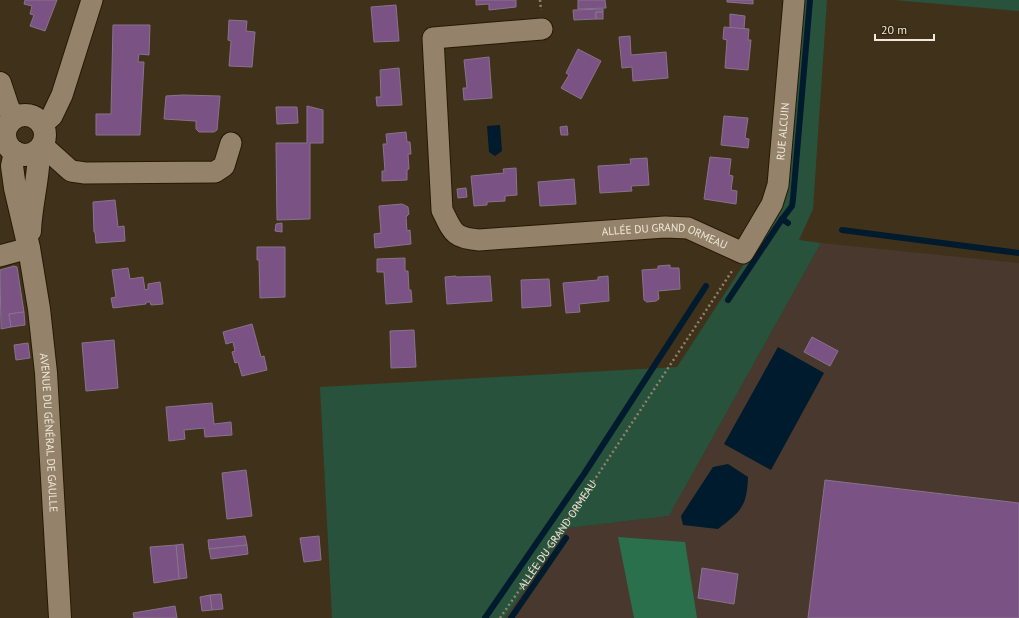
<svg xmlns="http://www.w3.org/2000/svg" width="1019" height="618" viewBox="0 0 1019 618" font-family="'PT Sans',sans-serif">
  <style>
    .industrial { fill: #49382d }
    .green { fill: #28523b }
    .forest { fill: #2b704d }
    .water { fill: #001a2e }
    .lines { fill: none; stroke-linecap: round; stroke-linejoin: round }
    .stream { stroke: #001a2e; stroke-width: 6 }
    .building { fill: #7a5283; stroke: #87748b }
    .minor-casing { stroke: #261903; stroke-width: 23 }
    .tertiary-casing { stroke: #261903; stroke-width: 24 }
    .path { stroke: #8f836f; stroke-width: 2.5; stroke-dasharray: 2 3; stroke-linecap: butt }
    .minor { stroke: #94836a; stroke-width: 21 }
    .tertiary { stroke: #94836a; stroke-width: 22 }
    .labels { text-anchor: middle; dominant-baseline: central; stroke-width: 3; stroke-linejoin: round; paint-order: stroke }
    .street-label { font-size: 11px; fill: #f1e8d9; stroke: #362810 }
  </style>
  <rect width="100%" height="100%" fill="#40321a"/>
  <path class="industrial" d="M821 243 1019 263V618H505L568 528 669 516Z"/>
  <g class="green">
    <path d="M802 0H827L813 209 799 240 821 243 669 516 568 528 505 618H332L320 387 677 367 783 204 789 173Z"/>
    <path d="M894 0H1019V11Z"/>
  </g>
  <path class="forest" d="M618 537 685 542 697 618H634Z"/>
  <g class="water">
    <path d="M500 125 502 151 495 156 489 152 487 126Z"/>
    <path d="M778 347 824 373 771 470 724 444Z"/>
    <path d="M728 464 748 477C747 507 741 511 718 529L683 525 681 516 713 467Z"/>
  </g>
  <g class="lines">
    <g class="stream">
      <path d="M782 219 792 206 793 199 810 0"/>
      <path d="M842 230 1019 253"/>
      <path d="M728 300 782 219 788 223"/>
      <path d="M485 618 584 474 706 286"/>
      <path d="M511 618 566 538"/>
    </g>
  </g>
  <g class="building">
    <path d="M25 0H57L45 31 30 26 34 15 30 14 32 6 24 4Z"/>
    <path d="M476 0H516V7L489 10V4L476 5Z"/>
    <path d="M578 0H605L606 8 578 9Z"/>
    <path d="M727 0H753V4L727 2Z"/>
    <path d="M396 5 399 41 374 42 371 7Z"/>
    <path d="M603 9V12H596V19L574 20 573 10Z"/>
    <rect x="596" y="12" width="7" height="7"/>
    <path d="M730 14 745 16 744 29 730 28Z"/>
    <path d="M229 20 247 21 246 31 255 32 252 67 229 66 231 41 228 40Z"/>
    <path d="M113 25H150L149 55 139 54 138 62H144L140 135H96V114H111Z"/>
    <path d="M724 27 749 29 748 40H751L748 70 725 68 727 40 723 39Z"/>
    <path d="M630 36 631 55 666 52 668 78 633 81 632 67 622 68 619 37Z"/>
    <path d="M578 49 601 61 581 99 561 88 569 75 566 73Z"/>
    <path d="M489 57 492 98 464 100 463 88H467L464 60Z"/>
    <path d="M399 68 402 105 377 106 376 97H381L380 70Z"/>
    <path d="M183 95 220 96 217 130 214 132H199L196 129V121L164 119 166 96Z"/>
    <path d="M307 106 323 110V143H310V219L277 220 276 143H307Z"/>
    <path d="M276 107H297L298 123 277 124Z"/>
    <path d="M724 116 748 118 745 138 749 139 748 148 721 145Z"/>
    <path d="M567 126 568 135H561L560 127Z"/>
    <path d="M406 132 407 142H410L411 154H408L409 169 407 170V180L382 181V171H385L383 144H387L386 134Z"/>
    <path d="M710 157 731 159 729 175 733 176 731 190 737 191 736 204 704 199Z"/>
    <path d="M647 158 649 185 631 186 632 191 600 193 598 166 631 164 630 159Z"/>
    <path d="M516 168 517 195 505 196V201L487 202V205L474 206 471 176 504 173 503 169Z"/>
    <path d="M574 179 576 204 540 206 538 182Z"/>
    <path d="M466 188 467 197 458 198 457 189Z"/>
    <path d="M115 200 118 227 124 226 125 241 96 243 95 232H94L93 202Z"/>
    <path d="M402 204 408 207 409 214 406 217 407 231 410 230 411 244 375 248 374 234 381 233 379 206Z"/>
    <path d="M282 223V232L275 231 276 224Z"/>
    <path d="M257 247H285V297L260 298 259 260H257Z"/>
    <path d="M405 258V271H408L409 290H411L412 302 386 304 384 272H377V259Z"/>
    <path d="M670 265V268H679L680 289 658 291 659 299 656 301 647 302 644 300 642 270 658 269V266Z"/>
    <path d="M14 266 17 267 24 312 9 314 11 327 1 329 0 270Z"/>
    <path d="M128 268 130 279 143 277 145 290 148 289V284L160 282 163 304 151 305 150 302H146V304L113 308 111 298 116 297 112 270Z"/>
    <path d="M456 276V277L490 276 492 301 447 304 445 277Z"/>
    <path d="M608 276 609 301 579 304 580 312 566 313 563 283 598 280V277Z"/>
    <path d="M549 279 551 306 522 308 521 280Z"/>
    <path d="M24 312 25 325 11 327 9 314Z"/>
    <path d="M252 324 261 357 264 356 267 370 242 376 238 362 235 363 232 352 235 351 233 342 226 344 223 332Z"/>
    <path d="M414 330 416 367 391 368 390 331Z"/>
    <path d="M812 337 838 351 830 366 804 352Z"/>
    <path d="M114 340 118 388 86 391 82 343Z"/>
    <path d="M28 343 30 358 16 360 14 345Z"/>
    <path d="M212 403 214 424 231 422 232 435 205 437 204 428 184 430 185 439 169 441 166 407Z"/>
    <path d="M246 470 252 516 227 519 222 473Z"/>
    <path d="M825 480 1019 503V618H808Z"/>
    <path d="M245 536 247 545 209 549 208 540Z"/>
    <path d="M319 536 321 560 304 562 300 538Z"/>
    <path d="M183 544 187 578 179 579 176 545Z"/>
    <path d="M176 545 179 579 154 583 150 547Z"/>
    <path d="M247 545 248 554 211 559 209 549Z"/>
    <path d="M702 568 738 574 734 604 698 598Z"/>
    <path d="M221 594 223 609 212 610 210 595Z"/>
    <path d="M210 595 212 610 202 611 200 597Z"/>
    <path d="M175 606 177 618H134L133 613Z"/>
  </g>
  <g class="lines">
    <g class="minor-casing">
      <g id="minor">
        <path id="s2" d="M542 29 433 38 442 210C453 232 453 238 479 240L665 227 688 228 743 253 772 204 778 185 794 0"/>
        <path d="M42 125 52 116 62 95 92 0"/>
        <path d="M42 145 71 171 85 173 215 172 224 166 231 143"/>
        <path d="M0 256 29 248"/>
      </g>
    </g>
    <g class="tertiary-casing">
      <g id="tertiary">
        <path d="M0 83 8 107 14 118"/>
        <circle cx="25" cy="135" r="20"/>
        <path id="s3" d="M15 152 12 166 15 188 29 248 39 309 46 373 60 618"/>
        <path d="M30 231C31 204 39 178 39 150"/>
      </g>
    </g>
    <g class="path">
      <path d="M540 0 541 10"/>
      <path id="s1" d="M500 618 574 511 732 271"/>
    </g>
    <use href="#minor" class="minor"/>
    <use href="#tertiary" class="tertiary"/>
  </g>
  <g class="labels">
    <g class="street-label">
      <text stroke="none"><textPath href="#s2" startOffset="734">RUE ALCUIN</textPath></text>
      <text stroke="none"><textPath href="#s2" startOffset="521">ALLÉE DU GRAND ORMEAU</textPath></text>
      <text stroke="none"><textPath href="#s3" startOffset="284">AVENUE DU GÉNÉRAL DE GAULLE</textPath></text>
      <text stroke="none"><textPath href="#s1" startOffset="101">ALLÉE DU GRAND ORMEAU</textPath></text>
    </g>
  </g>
  <path d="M875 34v6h59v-6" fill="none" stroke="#f1e8d9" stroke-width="2"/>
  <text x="881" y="34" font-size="12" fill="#f1e8d9" stroke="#362810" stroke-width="3" paint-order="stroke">20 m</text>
</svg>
